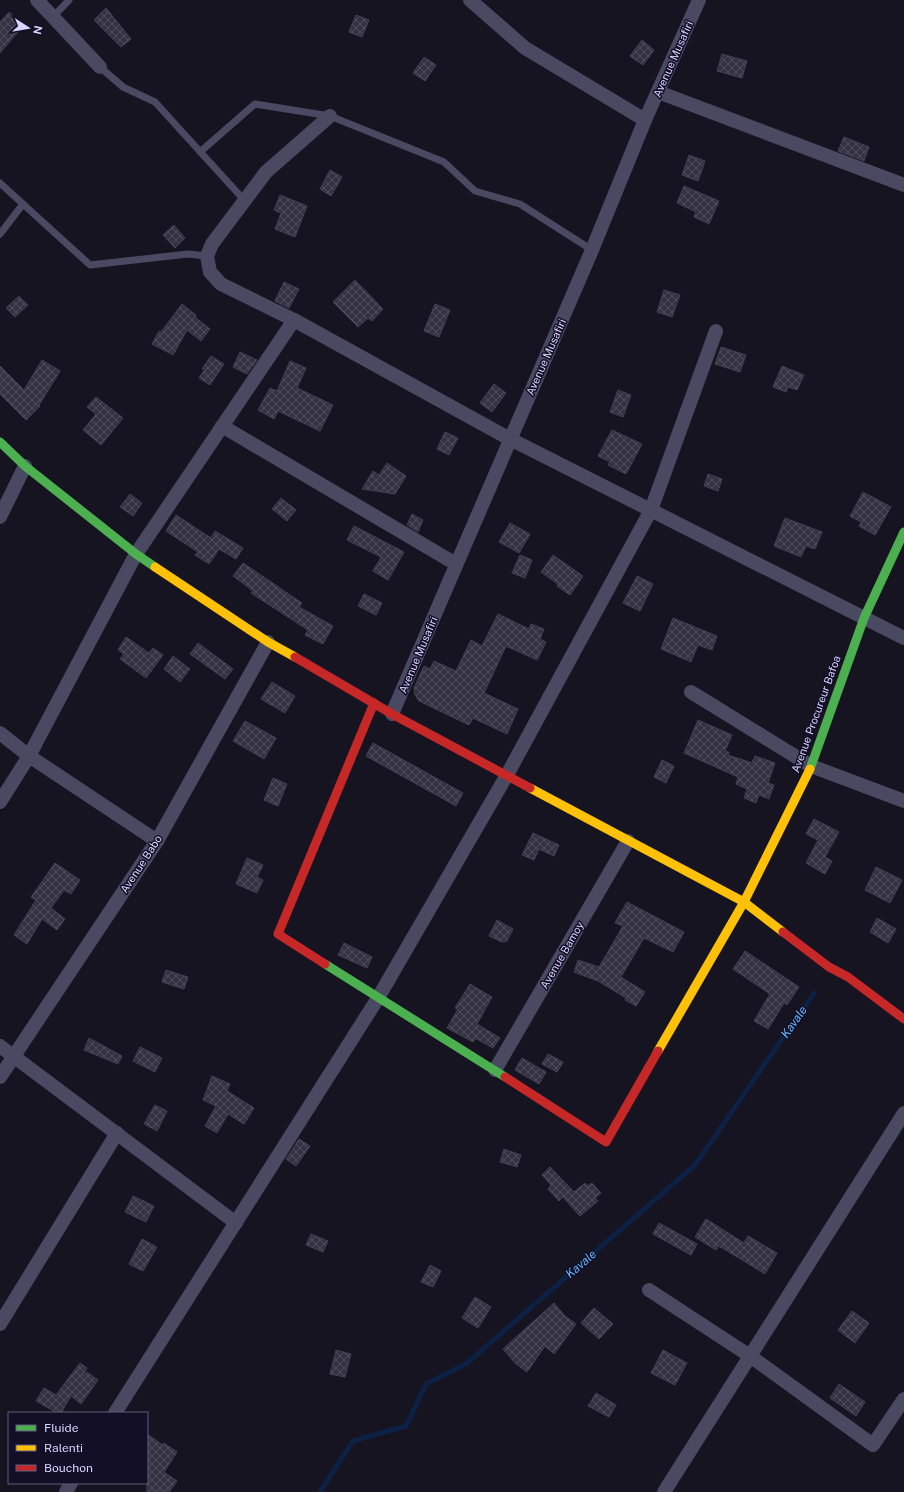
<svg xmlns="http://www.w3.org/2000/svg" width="904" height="1492" viewBox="0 0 904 1492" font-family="'Public Sans',sans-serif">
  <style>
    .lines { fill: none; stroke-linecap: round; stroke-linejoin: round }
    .stream { stroke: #0d2144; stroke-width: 5 }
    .building { fill: url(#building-cross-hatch); stroke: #433f54 }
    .lane { stroke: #4a4962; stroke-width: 7 }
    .street { stroke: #4a4962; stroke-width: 14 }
    .fast { stroke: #4caf50; stroke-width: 9 }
    .slow { stroke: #ffc107; stroke-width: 9 }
    .jam { stroke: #c62828; stroke-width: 9 }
    .labels { text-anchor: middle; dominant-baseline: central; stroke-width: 3; stroke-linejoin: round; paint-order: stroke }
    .street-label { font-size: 11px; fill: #d9d4ff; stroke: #130f26 }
    .water-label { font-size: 12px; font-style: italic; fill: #62b6ff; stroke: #130f26 }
  </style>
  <defs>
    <pattern id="building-cross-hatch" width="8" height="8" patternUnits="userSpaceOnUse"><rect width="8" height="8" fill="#343243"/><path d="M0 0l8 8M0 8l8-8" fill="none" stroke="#514f5f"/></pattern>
  </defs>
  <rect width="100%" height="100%" fill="#161421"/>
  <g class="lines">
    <path class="stream" d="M320 1492 353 1441 406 1426 426 1384 467 1363 695 1165 814 993"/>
  </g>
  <g class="building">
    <path d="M106 8 131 39 121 47 94 20Z"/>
    <path d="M9 12 24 25 0 53V22Z"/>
    <path d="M356 15 369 20 362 37 349 32Z"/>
    <path d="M642 40 654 50 643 65 630 56Z"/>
    <path d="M722 54 747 61 742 78 717 71Z"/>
    <path d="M424 57 436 65 425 81 413 73Z"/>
    <path d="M844 137 869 147 864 161 838 151Z"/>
    <path d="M689 155 705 161 698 181 682 175Z"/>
    <path d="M330 170 342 177 331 196 320 189Z"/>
    <path d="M684 186 719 201 709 224 694 217 696 212 677 203Z"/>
    <path d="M280 195 307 206 295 237 275 229 281 213 274 210Z"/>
    <path d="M174 225 185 238 175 248 163 235Z"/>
    <path d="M355 280 383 309 372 321 368 318 358 327 333 302Z"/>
    <path d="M284 282 299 289 289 308 275 301Z"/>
    <path d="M664 290 680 295 672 317 657 312Z"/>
    <path d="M19 296 28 305 15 317 6 308Z"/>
    <path d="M182 304 196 315 195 317 210 329 201 341 187 330 173 355 152 344 159 331 161 332Z"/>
    <path d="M435 304 450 310 439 337 424 331Z"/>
    <path d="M721 347 746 355 740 372 715 364Z"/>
    <path d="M240 352 257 360 247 374 233 367Z"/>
    <path d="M211 356 224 364 210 385 199 378 205 369H202Z"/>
    <path d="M42 360 60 371 39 405 40 406 26 420 0 394V366L24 390Z"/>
    <path d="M290 361 306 368 297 388 333 405 320 431 278 411 274 419 258 410 270 388 277 391Z"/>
    <path d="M782 366 804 375 797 390 788 387 786 392 773 387Z"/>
    <path d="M494 384 506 393 492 412 480 403Z"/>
    <path d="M618 390 631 395 623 417 610 412Z"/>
    <path d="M96 397 123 418 101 445 83 430 96 414 87 407Z"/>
    <path d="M612 430 642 444 626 474 608 465 610 462 598 456Z"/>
    <path d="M445 432 458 438 449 455 437 449Z"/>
    <path d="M387 463 406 476 395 494 362 489 373 471 379 475Z"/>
    <path d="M708 474 722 479 718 491 704 486Z"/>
    <path d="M863 492 891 507 875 535 859 526 861 522 850 516Z"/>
    <path d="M130 494 142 503 133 516 120 507Z"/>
    <path d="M281 498 296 510 287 521 272 509Z"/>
    <path d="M412 514 423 520 418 532 407 525Z"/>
    <path d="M176 515 211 538 215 531 243 548 236 559 219 549 209 564 195 555 198 552 166 531Z"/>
    <path d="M785 518 822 532 815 549 806 546 801 557 774 546Z"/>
    <path d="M510 523 530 534 519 553 499 542Z"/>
    <path d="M354 526 404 552 388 580 373 571 381 557 347 540Z"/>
    <path d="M520 555 532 560 525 578 512 573Z"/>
    <path d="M553 555 583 576 570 595 557 586 558 584 541 572Z"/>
    <path d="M243 563 302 603 299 607 333 626 323 644 305 635 308 630 251 593 253 591 233 576Z"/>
    <path d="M637 576 653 584 640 611 623 603Z"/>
    <path d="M364 594 382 603 376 615 358 606Z"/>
    <path d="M498 614 529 629 531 624 544 629 540 639 546 642 537 660 506 646 484 693 518 709 507 734 473 718 469 725 419 701 415 695 414 688 424 666 430 669 434 661 456 671 471 640 482 646Z"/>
    <path d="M673 618 717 636 712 650 698 645 691 662 661 649Z"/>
    <path d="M126 637 149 653 153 648 163 655 146 678 120 659 124 654 118 650Z"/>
    <path d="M198 643 233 669 225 679 190 654Z"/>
    <path d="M173 656 190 669 180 682 164 669Z"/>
    <path d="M272 682 295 696 285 713 261 699Z"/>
    <path d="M698 720 732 735 725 751 729 752 728 755 752 763 755 756 775 763 768 783 774 785 769 799 759 795 756 803 744 798 747 789 736 784 738 777 684 753Z"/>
    <path d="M245 721 276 738 264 759 233 741Z"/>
    <path d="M373 743 463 793 456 806 366 756Z"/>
    <path d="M662 760 674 766 666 783 654 777Z"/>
    <path d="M273 778 287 784 278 806 264 800Z"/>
    <path d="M814 819 839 832 825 857 832 861 825 874 806 863 818 840 806 834Z"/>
    <path d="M533 833 559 845 554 856 539 849 534 860 522 855Z"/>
    <path d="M247 858 263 865 257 877 263 880 257 893 236 884Z"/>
    <path d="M55 863 80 880 71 894 64 890 51 908 65 919 57 930 42 919 27 944 14 935 36 900 31 897Z"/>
    <path d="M876 867 902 880 890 903 865 890Z"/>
    <path d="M627 902 684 932 673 952 644 938 621 977 645 992 636 1006 625 1000 626 998 598 981 574 972 578 960 599 967 623 926 615 923Z"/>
    <path d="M877 918 896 929 888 943 870 932Z"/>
    <path d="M497 920 513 929 507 941 502 942 489 936Z"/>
    <path d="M344 943 372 957 367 968 338 955Z"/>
    <path d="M745 951 799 987 787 1005 784 1003 768 1029 754 1021 770 994 733 969Z"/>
    <path d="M166 970 188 977 184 989 162 982Z"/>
    <path d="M470 984 492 997 477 1024 500 1038 493 1048 475 1038 473 1042 447 1028 458 1009 455 1008Z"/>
    <path d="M89 1038 122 1056 118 1064 84 1050Z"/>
    <path d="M140 1047 162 1058 155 1072 133 1061Z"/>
    <path d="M548 1054 563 1062 557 1072 542 1064Z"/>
    <path d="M522 1058 546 1072 539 1084 515 1070Z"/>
    <path d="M212 1076 230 1084 227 1091 254 1108 244 1124 228 1114 217 1133 205 1126 216 1106 203 1100Z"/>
    <path d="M155 1105 167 1111 157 1131 144 1124Z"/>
    <path d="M299 1139 310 1146 296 1166 286 1159Z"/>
    <path d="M504 1149 521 1155 517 1167 500 1162Z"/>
    <path d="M550 1167 574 1192 585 1183 588 1186 592 1183 601 1193 595 1198 598 1201 580 1216 563 1197 559 1201 548 1189 551 1185 542 1175Z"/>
    <path d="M133 1196 154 1206 146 1222 125 1212Z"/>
    <path d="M706 1219 744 1243 748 1236 777 1253 765 1274 719 1246 716 1250 695 1237Z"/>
    <path d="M659 1223 697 1244 691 1255 653 1234Z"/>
    <path d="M311 1234 328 1241 323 1252 306 1245Z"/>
    <path d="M142 1239 157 1247 143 1271 129 1264Z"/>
    <path d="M430 1265 441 1271 433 1287 421 1282Z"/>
    <path d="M475 1297 491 1307 478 1328 462 1318Z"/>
    <path d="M554 1303 565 1316 576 1324 554 1354 545 1346 527 1372 516 1364 503 1349Z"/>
    <path d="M594 1308 613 1324 599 1339 581 1323Z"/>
    <path d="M852 1311 869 1323 855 1343 838 1330Z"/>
    <path d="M336 1350 351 1354 345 1377 330 1374Z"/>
    <path d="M663 1350 687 1363 675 1385 651 1373Z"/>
    <path d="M80 1363 87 1368 81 1379 87 1372 98 1380 81 1404 71 1396 61 1413H57L36 1401 44 1388 56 1395Z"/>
    <path d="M839 1384 865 1402 856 1416 830 1398Z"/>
    <path d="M596 1393 616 1405 609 1417 588 1406Z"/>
    <path d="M147 1434 163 1445 164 1443 177 1452 164 1472 177 1481 169 1492H147Z"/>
  </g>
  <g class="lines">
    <g class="lane">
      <path d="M53 17 69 0"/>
      <path d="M100 67 123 87 155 102 245 201"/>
      <path d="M200 152 255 104 330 116 444 162 475 191 520 204 592 250"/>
      <path d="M0 183 90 265 188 254 207 256"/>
      <path d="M0 234 23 204"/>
    </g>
    <g class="street">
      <path d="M37 0 100 67"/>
      <path d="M470 0 525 48 645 120"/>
      <path d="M658 92 904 185"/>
      <path d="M330 116 266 172 212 244 207 256 210 272 221 284 294 320 510 439 904 638"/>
      <path d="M222 426 456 564"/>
      <path d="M0 517 25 466"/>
      <path d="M691 692 811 766 904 801"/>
      <path d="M392 714 592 250 645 120 699 0"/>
      <path d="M0 733 29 756 157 841"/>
      <path d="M0 802 29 756 136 554 294 320"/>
      <path d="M0 1046 236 1223"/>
      <path d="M495 1070 628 841"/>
      <path d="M0 1077 157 841 268 642"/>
      <path d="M649 1290 750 1356 873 1445 904 1399"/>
      <path d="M0 1324 117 1133"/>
      <path d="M115 1413 378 998 507 775 651 510 716 331"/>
      <path d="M66 1492 71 1483"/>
      <path d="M664 1492 904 1113"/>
    </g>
    <g class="fast">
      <path d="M0 442 25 466 136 554 155 567"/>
      <path d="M810 769 864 618 904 532"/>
      <path d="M325 964 505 1077"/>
    </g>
    <g class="slow">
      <path d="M155 567 268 642 295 657"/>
      <path d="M530 788 744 902 783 932"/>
      <path d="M658 1051 744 902 810 769"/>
    </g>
    <g class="jam">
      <path d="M295 657 392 714 530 788"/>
      <path d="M783 932 829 967 848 977 904 1019"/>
      <path d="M325 964 278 934 374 703"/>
      <path d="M505 1077 606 1142 658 1051"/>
    </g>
  </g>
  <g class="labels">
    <g class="street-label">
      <text transform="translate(673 59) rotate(-66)">Avenue Musafiri</text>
      <text transform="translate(546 357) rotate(-66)">Avenue Musafiri</text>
      <text transform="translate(418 655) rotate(-67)">Avenue Musafiri</text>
      <text transform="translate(816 714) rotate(-70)">Avenue Procureur Bafoa</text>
      <text transform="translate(141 864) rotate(-57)">Avenue Babo</text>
      <text transform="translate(562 955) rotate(-60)">Avenue Bamoy</text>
    </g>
    <g class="water-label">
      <text transform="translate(794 1022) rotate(-55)">Kavale</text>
      <text transform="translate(581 1264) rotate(-41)">Kavale</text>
    </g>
  </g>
  <rect x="8" y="1412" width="140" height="72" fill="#130f26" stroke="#625e7d"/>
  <rect x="16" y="1425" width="20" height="6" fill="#4caf50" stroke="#625e7d"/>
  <text x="44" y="1432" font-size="12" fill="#d9d4ff">Fluide</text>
  <rect x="16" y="1445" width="20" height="6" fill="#ffc107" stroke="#625e7d"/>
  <text x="44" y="1452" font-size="12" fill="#d9d4ff">Ralenti</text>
  <rect x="16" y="1465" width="20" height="6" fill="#c62828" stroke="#625e7d"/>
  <text x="44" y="1472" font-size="12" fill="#d9d4ff">Bouchon</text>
  <g transform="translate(28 28) rotate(102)" stroke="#130f26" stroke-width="3" paint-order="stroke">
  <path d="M0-3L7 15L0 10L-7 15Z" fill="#d9d4ff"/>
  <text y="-6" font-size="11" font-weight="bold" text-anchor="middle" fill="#d9d4ff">N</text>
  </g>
</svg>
